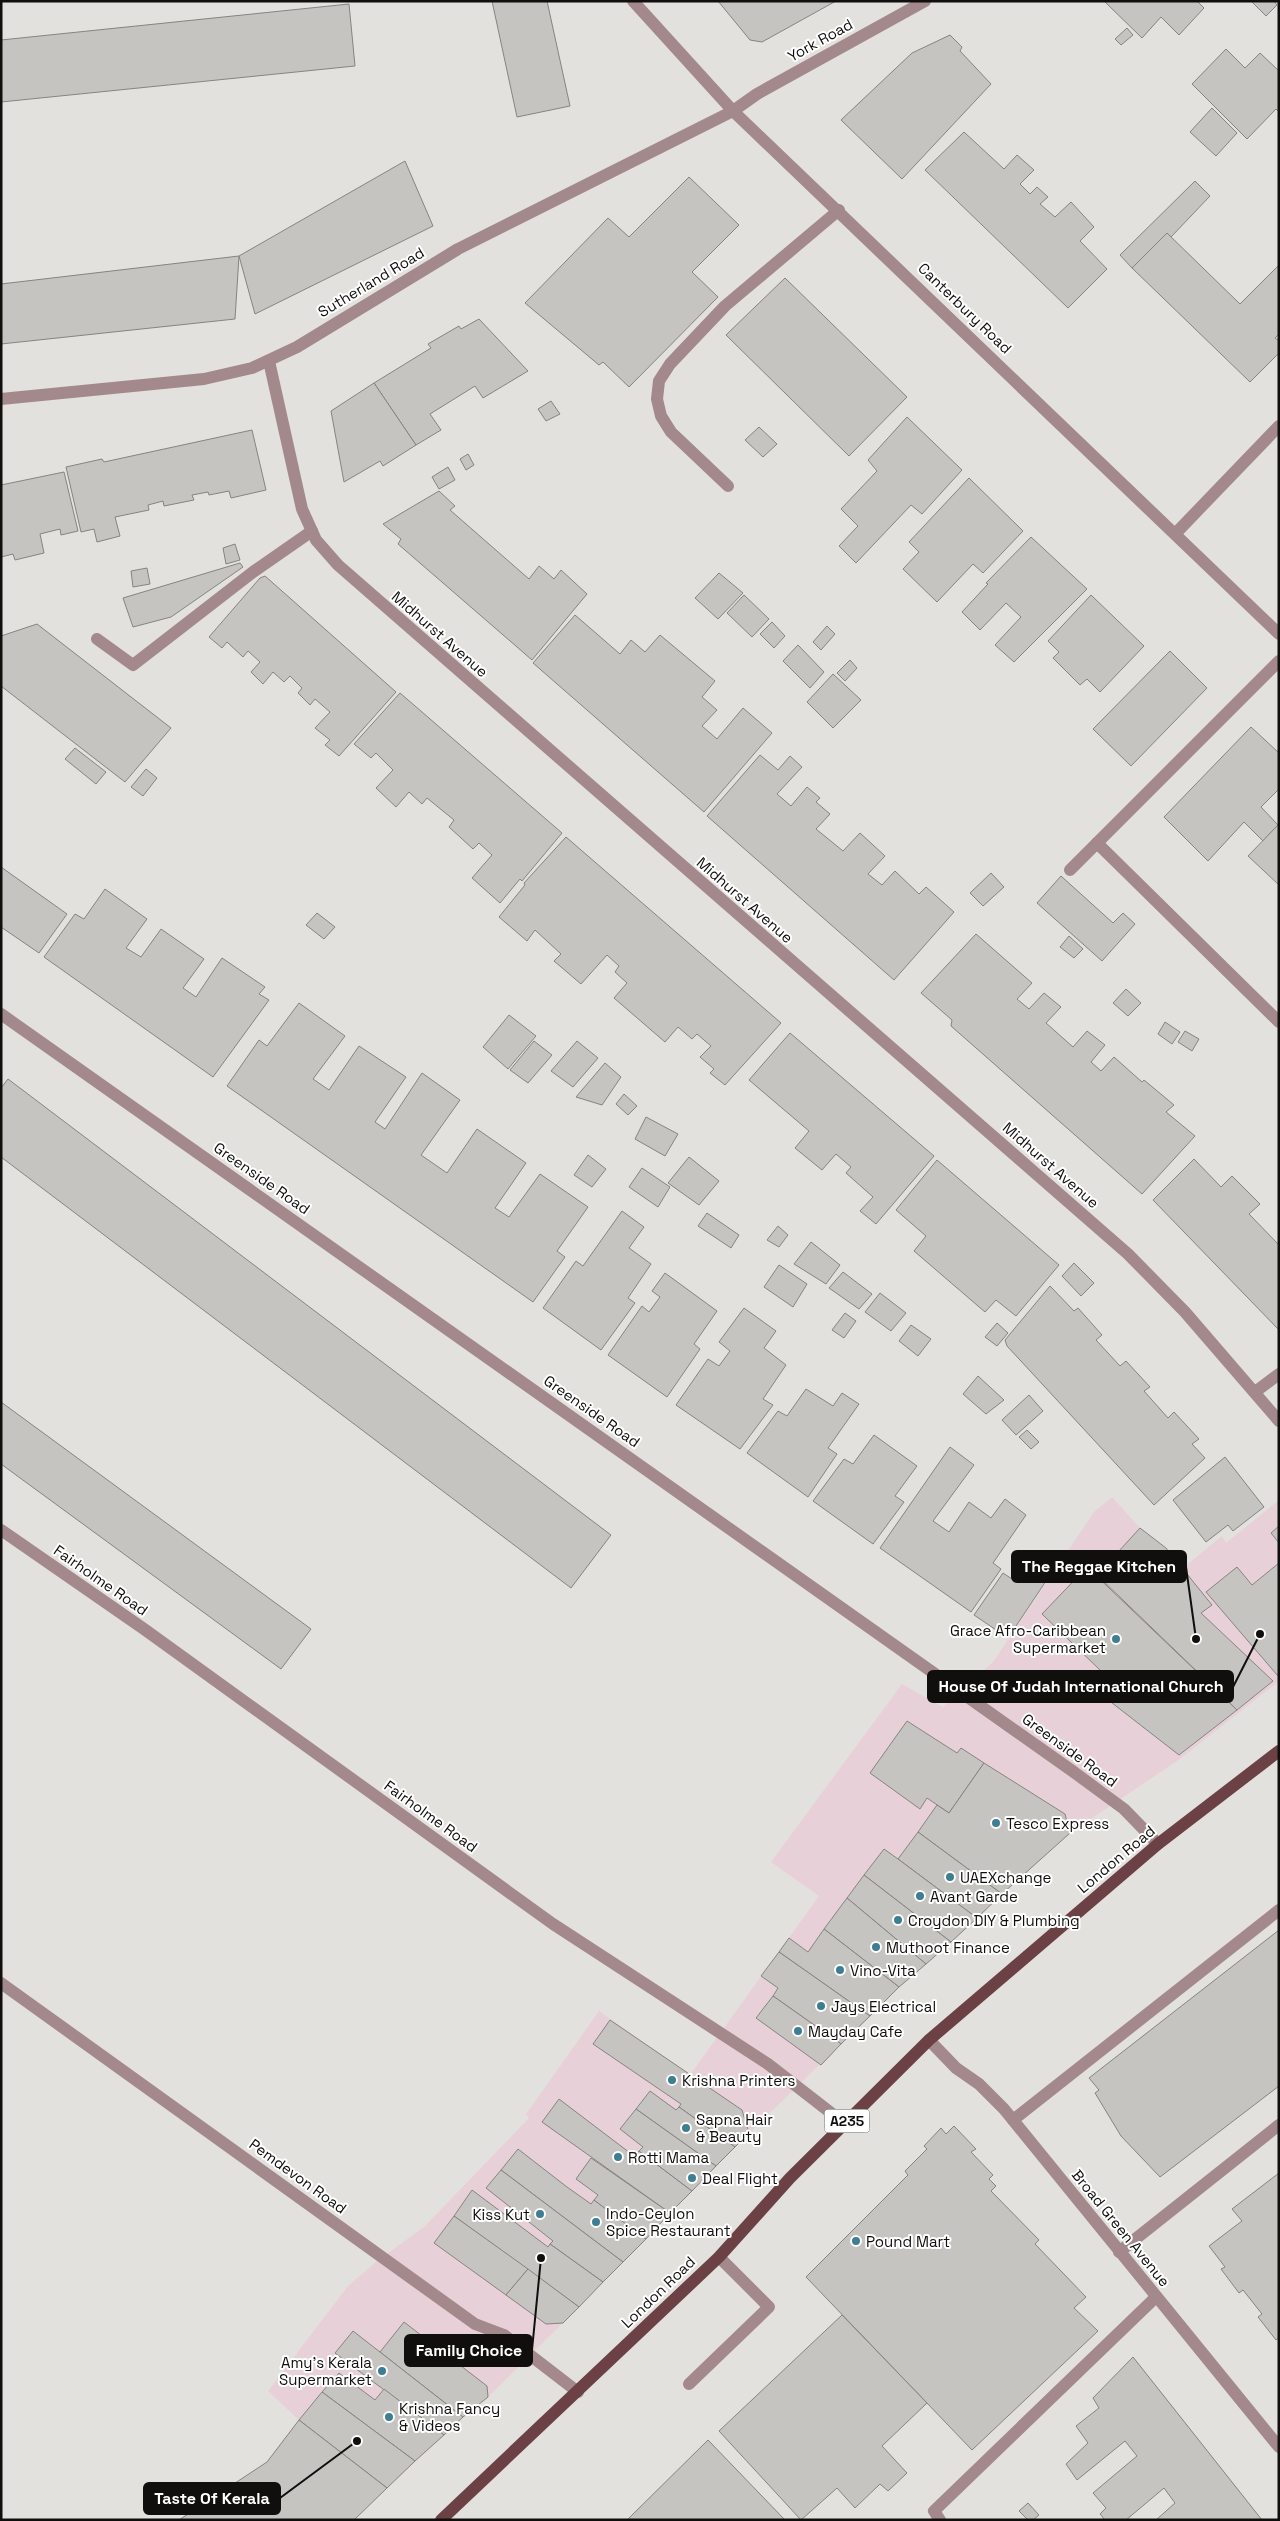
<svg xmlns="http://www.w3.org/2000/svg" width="1280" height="2521" viewBox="0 0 1280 2521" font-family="'Space Grotesk',sans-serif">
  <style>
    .commercial { fill: #e8d0d9 }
    .building { fill: #c6c4c1; stroke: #868481 }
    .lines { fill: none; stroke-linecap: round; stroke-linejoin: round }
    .service { stroke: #a3898b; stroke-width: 12 }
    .minor { stroke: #a3898b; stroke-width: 12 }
    .tertiary { stroke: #a3898b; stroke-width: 12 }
    .primary { stroke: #6c4146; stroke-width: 12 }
    .poi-dot { fill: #3f7d92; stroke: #fff; stroke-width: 2 }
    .labels { text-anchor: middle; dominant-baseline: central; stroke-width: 4; stroke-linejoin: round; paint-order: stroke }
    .shield { fill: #fff; stroke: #585756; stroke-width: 1 }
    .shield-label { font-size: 14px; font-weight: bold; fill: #100f0e }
    .street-label { font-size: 15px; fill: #100f0e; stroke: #fff }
    .poi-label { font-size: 15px; fill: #100f0e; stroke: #fff; text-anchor: start }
    .leader { fill: none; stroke: #100f0e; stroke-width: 2 }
    .callout-dot { fill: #100f0e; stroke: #fff; stroke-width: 2 }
    .callout { fill: #100f0e; stroke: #100f0e; stroke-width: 2 }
    .callout-label { font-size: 16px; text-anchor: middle; font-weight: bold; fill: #fff }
  </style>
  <rect width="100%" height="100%" fill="#e3e1dd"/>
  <path class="commercial" d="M1112 1497 1140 1528 1166 1548 1184 1567 1222 1536 1226 1543 1279 1500V1681L1180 1759 1070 1833 899 1987 735 2147 579 2307 488 2397 463 2417 387 2488 299 2420 268 2391 348 2286 377 2261 424 2227 529 2118 526 2114 599 2011 690 2075 819 1896 771 1862 902 1684 943 1707 993 1662 1094 1512Z"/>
  <g class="building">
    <path d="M492 1H547L570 106 517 117Z"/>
    <path d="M718 1H836L762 42 750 40Z"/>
    <path d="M1104 1H1197L1204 8 1179 35 1161 17 1142 38Z"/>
    <path d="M1251 1H1274L1277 5 1266 16Z"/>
    <path d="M349 4 355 66 1 102V40Z"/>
    <path d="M1127 28 1133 35 1121 45 1115 39Z"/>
    <path d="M950 35 962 47 960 51 991 84 902 179 841 120 912 53Z"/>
    <path d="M1226 49 1245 68 1260 53 1279 71V112L1276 109 1247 139 1192 84Z"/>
    <path d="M1212 108 1237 133 1216 156 1190 132Z"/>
    <path d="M964 132 1004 169 1017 155 1034 170 1020 184 1030 194 1037 187 1048 197 1040 204 1055 217 1071 202 1094 227 1080 241 1107 269 1068 308 925 170Z"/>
    <path d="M405 161 433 226 255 314 239 256Z"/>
    <path d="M689 177 739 225 692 272 718 297 629 387 603 362 599 365 525 303 608 218 629 237Z"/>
    <path d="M1195 181 1210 196 1171 237 1167 233 1132 268 1120 255Z"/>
    <path d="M1167 233 1240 304 1279 265V334L1275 338 1279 341V353L1250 382 1132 268Z"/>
    <path d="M239 256 235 319 1 344V284Z"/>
    <path d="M785 278 907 397 849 456 726 335Z"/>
    <path d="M479 319 528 371 483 398 475 386 430 414 441 430 416 445 374 383 431 348 428 344 459 326 461 329Z"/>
    <path d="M374 383 416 445 383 466 380 461 344 482 331 411Z"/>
    <path d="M551 401 560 414 546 421 538 409Z"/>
    <path d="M907 417 962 470 922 514 911 505 856 563 839 546 858 526 841 509 877 471 868 460Z"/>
    <path d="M759 427 777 444 763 457 745 440Z"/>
    <path d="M252 430 266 490 231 498 229 491 209 495 208 492 192 495 194 500 164 506 163 501 148 505 149 510 115 517 120 536 97 542 94 529 81 532 66 467 102 459 104 462Z"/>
    <path d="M468 454 474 465 466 470 460 459Z"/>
    <path d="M448 467 455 480 439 489 432 477Z"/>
    <path d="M64 472 78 531 61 535 60 529 40 534 44 553 15 560 13 554 1 557V485Z"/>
    <path d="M969 478 1023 531 983 573 973 564 937 602 903 569 919 552 909 542Z"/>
    <path d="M439 491 455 506 450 510 529 579 539 566 554 579 561 570 587 594 532 660 398 544 401 539 383 524Z"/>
    <path d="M1031 537 1087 589 1014 662 995 645 1021 617 1006 603 980 630 962 612 988 584 986 583Z"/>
    <path d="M235 544 240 560 226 564 223 548Z"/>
    <path d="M240 563 243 567 171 617 133 627 123 598Z"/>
    <path d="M147 568 150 584 133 587 131 571Z"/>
    <path d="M719 573 743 593 718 619 695 598Z"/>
    <path d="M265 576 396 692 339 756 325 745 330 740 315 728 330 712 315 699 310 705 298 693 302 688 290 676 284 682 273 672 263 684 251 672 260 662 248 651 243 657 227 642 222 648 209 637 260 578Z"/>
    <path d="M744 595 769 619 752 637 727 613Z"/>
    <path d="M1091 595 1144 646 1100 692 1087 679 1080 685 1053 658 1059 652 1048 641Z"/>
    <path d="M575 615 620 654 631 640 645 652 660 635 715 681 702 697 717 710 702 726 717 739 743 708 772 733 704 812 533 663Z"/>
    <path d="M772 622 785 636 774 648 760 634Z"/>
    <path d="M37 624 171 728 125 782 1 686V636Z"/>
    <path d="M827 626 835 634 821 650 813 642Z"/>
    <path d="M798 645 824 672 810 688 783 661Z"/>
    <path d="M1170 651 1207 688 1131 766 1093 729Z"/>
    <path d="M850 660 857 668 845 681 837 673Z"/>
    <path d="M833 674 861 700 833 728 807 702Z"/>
    <path d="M400 693 562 833 522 881 520 879 500 903 472 878 492 855 479 843 473 849 449 827 454 820 427 798 422 804 409 792 396 807 376 788 393 770 376 753 371 758 354 744Z"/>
    <path d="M1251 727 1279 753V789L1261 807 1278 825 1263 841 1244 822 1208 861 1164 817Z"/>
    <path d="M75 748 106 772 96 784 65 759Z"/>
    <path d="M760 755 778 770 790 756 802 767 777 794 791 806 807 787 820 798 816 802 830 814 816 829 843 851 860 833 885 856 868 874 882 885 895 871 919 894 926 887 954 912 894 980 707 816Z"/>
    <path d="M146 769 157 778 143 796 131 787Z"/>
    <path d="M1279 824V885L1248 856Z"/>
    <path d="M566 837 781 1023 725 1085 710 1073 714 1069 700 1057 711 1046 697 1034 692 1039 678 1027 665 1042 614 998 627 983 615 972 619 966 607 955 581 984 554 961 561 954 535 930 527 941 499 917 525 885 524 883Z"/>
    <path d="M1 867 67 914 39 953 1 927Z"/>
    <path d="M991 873 1004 887 983 906 970 893Z"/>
    <path d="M1061 876 1113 923 1123 913 1135 924 1102 961 1037 903Z"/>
    <path d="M105 889 147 919 126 948 141 957 161 929 204 959 183 988 196 997 222 958 265 987 259 994 269 1000 213 1077 44 957 75 914 84 919Z"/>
    <path d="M317 913 335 927 324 939 306 925Z"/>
    <path d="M976 934 1032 983 1017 999 1029 1009 1044 993 1061 1007 1046 1023 1073 1047 1087 1031 1105 1045 1091 1062 1101 1071 1114 1057 1142 1082 1144 1080 1174 1105 1166 1112 1195 1136 1142 1194 951 1026 952 1020 921 993Z"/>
    <path d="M1069 936 1083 949 1074 958 1060 947Z"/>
    <path d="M1126 989 1141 1003 1128 1016 1113 1003Z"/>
    <path d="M299 1003 345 1036 313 1079 329 1090 359 1046 406 1077 375 1122 385 1129 422 1073 460 1100 421 1155 447 1173 477 1129 526 1163 495 1208 509 1217 540 1174 588 1207 557 1251 565 1257 533 1302 227 1086 259 1040 267 1046Z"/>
    <path d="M509 1015 536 1036 508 1069 483 1047Z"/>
    <path d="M1165 1022 1180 1032 1172 1044 1158 1034Z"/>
    <path d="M1185 1031 1199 1039 1192 1051 1178 1042Z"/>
    <path d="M790 1033 934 1156 876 1224 860 1211 873 1197 846 1173 851 1167 836 1154 822 1170 795 1148 809 1131 749 1080Z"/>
    <path d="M534 1041 552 1055 528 1083 510 1070Z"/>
    <path d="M577 1041 598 1058 573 1087 551 1071Z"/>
    <path d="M605 1063 621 1077 602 1105 576 1097Z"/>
    <path d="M8 1079 611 1535 571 1588 1 1157V1088Z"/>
    <path d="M624 1094 637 1106 628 1115 616 1104Z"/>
    <path d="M646 1117 678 1134 665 1156 635 1139Z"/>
    <path d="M588 1155 606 1169 592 1187 574 1175Z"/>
    <path d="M689 1157 719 1181 699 1205 668 1183Z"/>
    <path d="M1194 1159 1221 1187 1232 1176 1260 1204 1249 1214 1279 1245V1330L1153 1200Z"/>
    <path d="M937 1160 1059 1265 1016 1316 996 1300 985 1312 914 1251 926 1236 896 1210Z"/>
    <path d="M642 1168 670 1187 658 1207 629 1187Z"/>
    <path d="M622 1211 644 1227 629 1248 651 1264 628 1298 635 1303 601 1350 543 1308 576 1261 583 1266Z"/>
    <path d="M707 1213 739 1235 731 1248 698 1226Z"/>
    <path d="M778 1226 788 1235 779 1247 767 1240Z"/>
    <path d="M811 1242 840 1265 826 1284 794 1264Z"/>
    <path d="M1074 1263 1094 1283 1081 1296 1062 1276Z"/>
    <path d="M779 1265 807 1284 793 1307 764 1287Z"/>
    <path d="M843 1272 872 1294 859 1309 829 1288Z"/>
    <path d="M665 1273 717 1311 694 1344 700 1349 667 1397 608 1355 642 1306 649 1312 660 1297 652 1291Z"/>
    <path d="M1050 1286 1074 1311 1078 1308 1102 1335 1096 1340 1120 1366 1126 1361 1150 1387 1144 1391 1168 1418 1174 1412 1199 1439 1192 1444 1205 1458 1154 1505 1007 1346 1005 1340Z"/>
    <path d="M880 1293 906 1313 891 1331 865 1312Z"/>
    <path d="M744 1308 776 1331 764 1348 786 1365 763 1399 773 1405 740 1449 676 1405 708 1359 719 1366 730 1351 719 1342Z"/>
    <path d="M845 1313 856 1321 844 1338 832 1330Z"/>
    <path d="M997 1323 1008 1333 997 1346 985 1337Z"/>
    <path d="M911 1325 931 1339 918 1356 899 1341Z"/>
    <path d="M978 1376 1004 1400 986 1414 963 1394Z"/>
    <path d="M806 1389 833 1406 842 1393 859 1404 828 1448 837 1454 808 1497 747 1453 778 1411 787 1416Z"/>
    <path d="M1029 1395 1043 1411 1016 1435 1002 1420Z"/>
    <path d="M1 1402 311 1629 281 1669 1 1464Z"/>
    <path d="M1027 1430 1039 1442 1031 1449 1019 1437Z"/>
    <path d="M874 1435 917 1466 895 1496 904 1502 873 1544 813 1501 844 1459 853 1464Z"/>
    <path d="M950 1447 974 1465 933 1521 949 1532 969 1502 991 1518 1005 1499 1026 1515 993 1563 1001 1569 971 1612 880 1548Z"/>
    <path d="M1225 1457 1264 1507 1233 1531 1228 1525 1206 1542 1173 1500Z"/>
    <path d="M1279 1526V1543L1271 1533Z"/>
    <path d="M1140 1528 1166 1548 1212 1605 1201 1613 1273 1681 1237 1710 1097 1575Z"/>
    <path d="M1029 1557 1052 1572 1008 1638 974 1615 1003 1573 1012 1579Z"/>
    <path d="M1279 1563V1675L1278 1676 1206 1592 1237 1567 1252 1585Z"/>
    <path d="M1087 1567 1237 1710 1179 1755 1089 1685 1101 1671 1042 1614Z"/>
    <path d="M907 1721 957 1753 961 1748 984 1763 949 1813 927 1798 920 1809 870 1773Z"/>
    <path d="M984 1763 1065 1814 1070 1833 1002 1894 918 1832 937 1805 949 1813Z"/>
    <path d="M918 1832 1002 1894 977 1918 898 1859Z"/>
    <path d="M884 1849 898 1859 977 1918 951 1942 864 1875Z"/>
    <path d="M864 1875 951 1942 926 1964 847 1898Z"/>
    <path d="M847 1898 926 1964 899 1987 824 1929Z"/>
    <path d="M824 1929 899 1987 870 2016 779 1952 789 1938 808 1952Z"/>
    <path d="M1279 1930V2086L1160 2177 1121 2136 1095 2093 1099 2090 1089 2078Z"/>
    <path d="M779 1952 870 2016 841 2044 773 1996 778 1988 761 1976Z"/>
    <path d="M773 1996 841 2044 821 2065 756 2018Z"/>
    <path d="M610 2020 742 2110 749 2133 735 2147 679 2107 681 2104 593 2044Z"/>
    <path d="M650 2091 676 2110 679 2107 735 2147 716 2166 636 2109Z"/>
    <path d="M559 2099 634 2156 639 2151 692 2191 670 2213 542 2122Z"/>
    <path d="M636 2109 716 2166 692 2191 639 2151 643 2147 620 2129Z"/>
    <path d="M954 2126 976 2149 971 2152 993 2175 989 2179 996 2186 991 2191 1039 2240 1035 2244 1086 2297 1074 2308 1098 2331 972 2450 806 2277 908 2175 905 2171 927 2149 924 2146 941 2128 946 2134Z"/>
    <path d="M518 2149 567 2187 591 2204 594 2200 646 2239 623 2262 501 2170Z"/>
    <path d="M591 2158 670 2213 646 2239 594 2200 598 2195 576 2179Z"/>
    <path d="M501 2170 623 2262 603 2282 550 2244 553 2241 486 2188Z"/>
    <path d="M1279 2173V2338L1276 2340 1258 2317 1262 2314 1243 2290 1239 2293 1221 2269 1225 2267 1209 2246 1242 2221 1232 2209Z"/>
    <path d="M472 2190 548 2247 550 2244 603 2282 579 2307 454 2216Z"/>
    <path d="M454 2216 528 2269 506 2295 434 2243Z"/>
    <path d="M528 2269 579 2307 563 2323 546 2324 506 2295Z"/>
    <path d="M842 2315 927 2403 882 2446 907 2473 888 2491 880 2484 855 2508 837 2488 801 2520 719 2431Z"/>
    <path d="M404 2322 487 2386 488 2397 463 2417 380 2352Z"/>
    <path d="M353 2331 380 2352 463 2417 444 2435 335 2353Z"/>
    <path d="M1133 2357 1262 2520H1156L1175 2503 1164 2488 1126 2520H1105L1100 2514 1106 2508 1093 2493 1137 2456 1125 2441 1077 2480 1066 2464 1088 2443 1076 2426 1099 2408 1093 2398Z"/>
    <path d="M339 2373 375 2400 384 2389 444 2435 415 2461 322 2392Z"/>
    <path d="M322 2392 415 2461 387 2488 299 2420Z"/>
    <path d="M299 2420 387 2488 354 2520H179L267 2462Z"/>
    <path d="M708 2440 785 2520H627Z"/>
    <path d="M1028 2503 1039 2515 1033 2520H1028L1019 2511Z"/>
  </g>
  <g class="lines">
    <g class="service">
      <path d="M728 486 671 432 661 416 657 399 659 381 670 364 725 306 839 210"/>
      <path d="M1176 533 1279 426"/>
      <path d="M97 639 133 665 253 572 312 531"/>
      <path d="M1097 843 1279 1022"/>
      <path d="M1070 870 1279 661"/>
      <path d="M1255 1392 1279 1374"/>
      <path d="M1013 2120 1279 1910"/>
      <path d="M1119 2252 1279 2125"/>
      <path d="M689 2384 769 2307 719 2257"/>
      <path d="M940 2520 934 2511 1156 2297"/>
    </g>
    <g class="minor">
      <path d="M269 361 302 509 316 540 338 565 1128 1254 1185 1312 1279 1421"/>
      <path d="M1 399 204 379 252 368 297 347 458 249 733 111 757 94 925 1"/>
      <path d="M1 1014 1071 1770 1124 1809 1158 1844"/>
      <path d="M1 1530 144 1629 553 1924 768 2064 844 2123"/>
      <path d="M1 1983 475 2324 504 2335 578 2392"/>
      <path d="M929 2040 956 2068 979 2084 1004 2109 1279 2447"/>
    </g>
    <path class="tertiary" d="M633 1 733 111 1279 634"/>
    <path class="primary" d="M441 2520 719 2257 790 2178 929 2040 1158 1844 1279 1751"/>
  </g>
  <g class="poi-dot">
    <circle cx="1116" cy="1639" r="5"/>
    <circle cx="996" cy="1823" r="5"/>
    <circle cx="950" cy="1877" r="5"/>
    <circle cx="920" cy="1896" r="5"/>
    <circle cx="898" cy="1920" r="5"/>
    <circle cx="876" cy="1947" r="5"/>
    <circle cx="840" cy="1970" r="5"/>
    <circle cx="821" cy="2006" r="5"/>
    <circle cx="798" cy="2031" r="5"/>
    <circle cx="672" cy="2080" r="5"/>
    <circle cx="686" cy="2128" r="5"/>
    <circle cx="618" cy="2157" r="5"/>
    <circle cx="692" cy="2178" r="5"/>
    <circle cx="540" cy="2214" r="5"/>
    <circle cx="596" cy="2222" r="5"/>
    <circle cx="856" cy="2241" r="5"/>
    <circle cx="382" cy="2371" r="5"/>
    <circle cx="389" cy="2417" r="5"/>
  </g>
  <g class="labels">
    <rect class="shield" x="824.5" y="2109.5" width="45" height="23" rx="4"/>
    <g class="shield-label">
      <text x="847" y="2121">A235</text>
    </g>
    <g class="street-label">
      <text transform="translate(820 40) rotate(-29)">York Road</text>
      <text transform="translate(371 282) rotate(-31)">Sutherland Road</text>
      <text transform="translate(965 308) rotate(44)">Canterbury Road</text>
      <text transform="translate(440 634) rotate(41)">Midhurst Avenue</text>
      <text transform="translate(745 900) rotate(41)">Midhurst Avenue</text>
      <text transform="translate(1051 1165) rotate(41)">Midhurst Avenue</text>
      <text transform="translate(262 1178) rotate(35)">Greenside Road</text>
      <text transform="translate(592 1411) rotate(35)">Greenside Road</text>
      <text transform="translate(101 1580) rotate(35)">Fairholme Road</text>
      <text transform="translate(1070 1750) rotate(36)">Greenside Road</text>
      <text transform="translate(431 1816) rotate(36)">Fairholme Road</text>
      <text transform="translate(1116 1859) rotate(-40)">London Road</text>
      <text transform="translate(298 2176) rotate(36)">Pemdevon Road</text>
      <text transform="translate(1121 2228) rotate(51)">Broad Green Avenue</text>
      <text transform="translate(658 2292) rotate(-44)">London Road</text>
    </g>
    <g class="poi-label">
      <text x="1106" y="1630" text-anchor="end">Grace Afro-Caribbean<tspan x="1106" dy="17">Supermarket</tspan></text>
      <text x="1006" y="1823">Tesco Express</text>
      <text x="960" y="1877">UAEXchange</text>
      <text x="930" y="1896">Avant Garde</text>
      <text x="908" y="1920">Croydon DIY &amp; Plumbing</text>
      <text x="886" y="1947">Muthoot Finance</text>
      <text x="850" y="1970">Vino-Vita</text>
      <text x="831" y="2006">Jays Electrical</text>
      <text x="808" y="2031">Mayday Cafe</text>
      <text x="682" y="2080">Krishna Printers</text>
      <text x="696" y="2119">Sapna Hair<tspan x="696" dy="17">&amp; Beauty</tspan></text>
      <text x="628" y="2157">Rotti Mama</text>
      <text x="702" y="2178">Deal Flight</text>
      <text x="606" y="2213">Indo-Ceylon<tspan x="606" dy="17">Spice Restaurant</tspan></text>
      <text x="530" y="2214" text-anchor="end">Kiss Kut</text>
      <text x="866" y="2241">Pound Mart</text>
      <text x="372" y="2362" text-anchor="end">Amy's Kerala<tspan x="372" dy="17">Supermarket</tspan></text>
      <text x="399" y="2408">Krishna Fancy<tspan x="399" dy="17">&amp; Videos</tspan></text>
    </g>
  </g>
  <path class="leader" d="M1196 1639L1186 1567M1260 1634L1233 1687M541 2258L532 2350M357 2441L280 2498"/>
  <g class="callout-dot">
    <circle cx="1196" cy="1639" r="5"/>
    <circle cx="1260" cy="1634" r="5"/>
    <circle cx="541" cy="2258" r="5"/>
    <circle cx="357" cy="2441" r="5"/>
  </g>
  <g class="callout">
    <rect x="1012" y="1551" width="174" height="31" rx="5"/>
    <rect x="928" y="1671" width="305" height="31" rx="5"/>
    <rect x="405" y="2335" width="127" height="31" rx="5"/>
    <rect x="144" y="2483" width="136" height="31" rx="5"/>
  </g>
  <g class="callout-label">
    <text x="1099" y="1572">The Reggae Kitchen</text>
    <text x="1081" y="1692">House Of Judah International Church</text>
    <text x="469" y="2356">Family Choice</text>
    <text x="212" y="2504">Taste Of Kerala</text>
  </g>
  <rect width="1280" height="2521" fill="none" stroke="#100f0e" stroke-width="5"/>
</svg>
